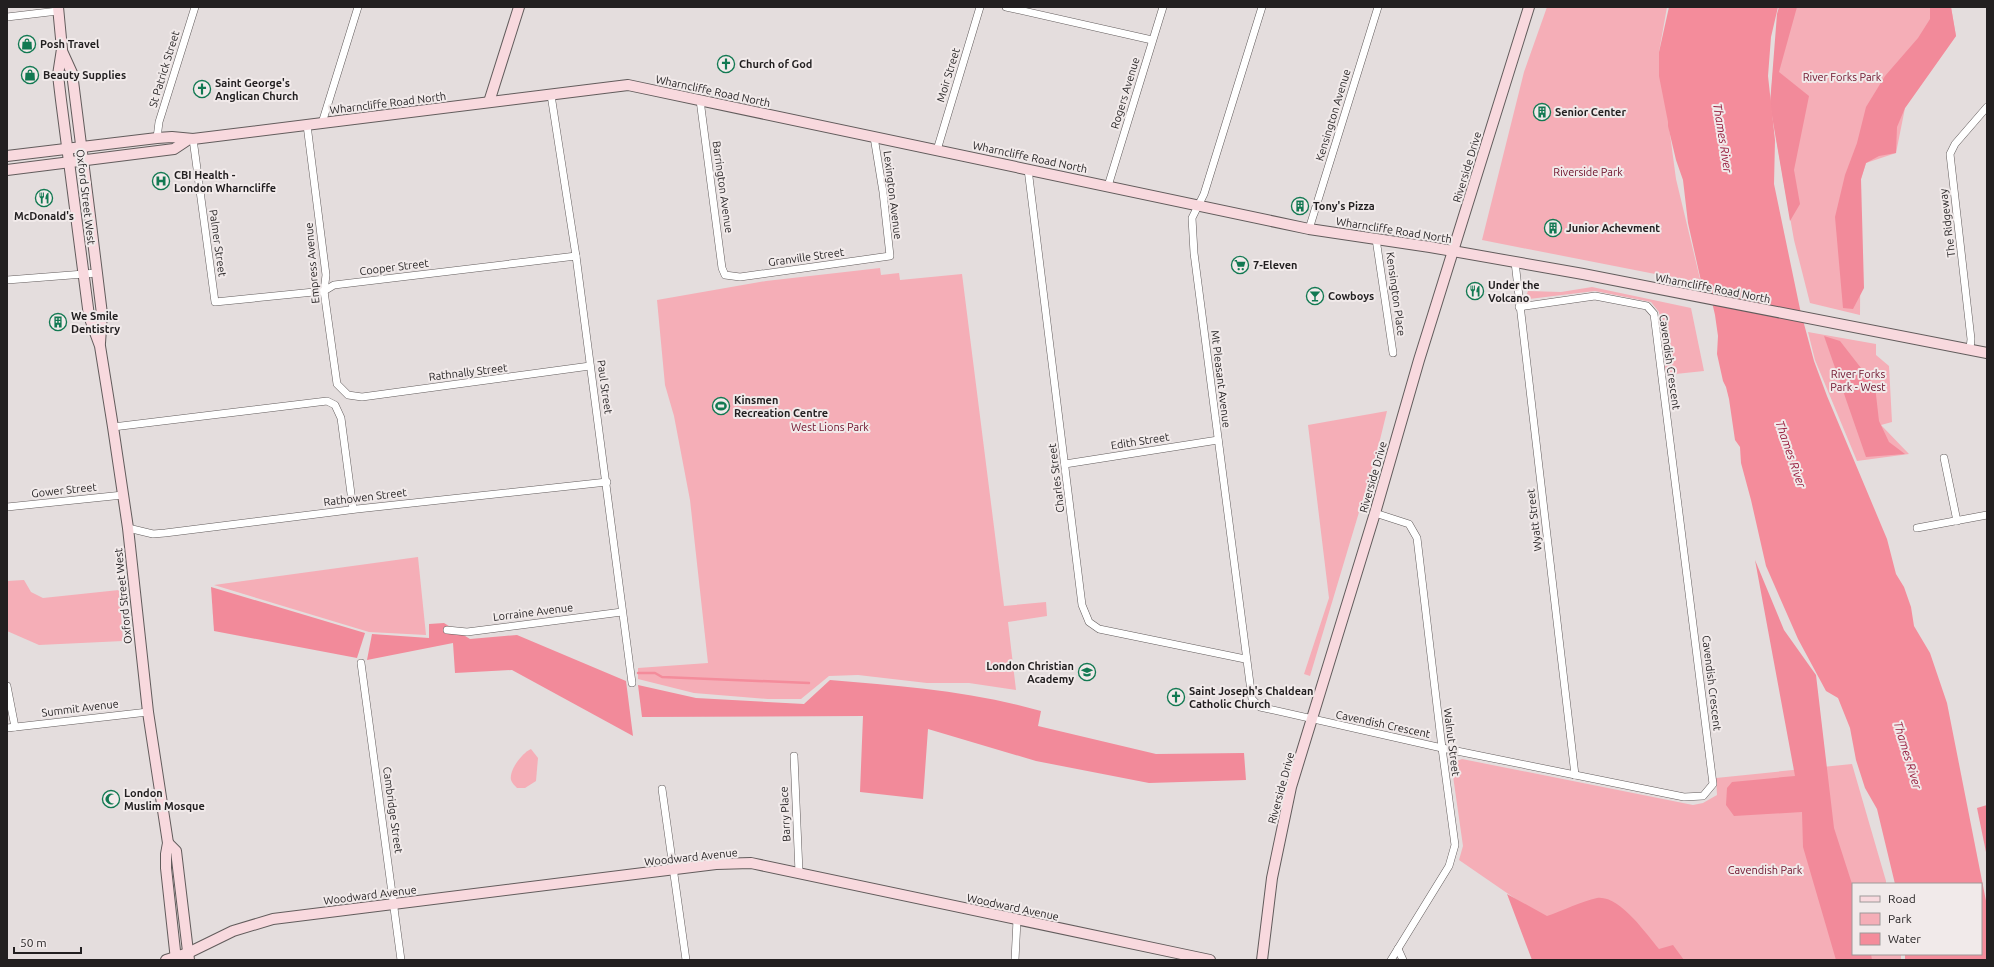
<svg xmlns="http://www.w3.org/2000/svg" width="1994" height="967" viewBox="0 0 1994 967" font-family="Ubuntu,sans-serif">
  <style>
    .green { fill: #f5aeb7 }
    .forest { fill: #f28a9a }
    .water { fill: #f48c9b }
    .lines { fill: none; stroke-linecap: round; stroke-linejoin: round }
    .stream { stroke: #f48c9b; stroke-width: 2.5 }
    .street-casing { stroke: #625c5c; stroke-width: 8 }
    .secondary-casing { stroke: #625c5c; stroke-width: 12 }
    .street { stroke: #fff; stroke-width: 7 }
    .secondary { stroke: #f8d9de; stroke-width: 10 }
    .labels { text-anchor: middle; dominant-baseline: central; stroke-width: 4; stroke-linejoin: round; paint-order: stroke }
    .poi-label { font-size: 11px; font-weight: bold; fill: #221f20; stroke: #f1eaea; text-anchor: start }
    .street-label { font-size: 11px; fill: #221f20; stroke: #f1eaea }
    .park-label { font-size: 11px; fill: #6c0f29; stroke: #f1eaea }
    .water-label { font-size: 12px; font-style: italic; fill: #971d3e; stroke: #f1eaea }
  </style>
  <rect width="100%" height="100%" fill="#e4dddd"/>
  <g class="green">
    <path d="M1547 7H1667L1659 52 1676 179 1701 283 1482 240 1524 72Z"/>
    <path d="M1779 7H1951L1956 36 1905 108 1896 153 1866 163 1861 179 1860 315 1810 303 1794 240 1770 104Z"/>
    <path d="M880 268 881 275 899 273 900 280 962 274 1004 606 1046 602 1047 616 1008 622 1016 690 969 683H927L858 675 829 676 801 699H768L694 693 638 679V668L708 663 690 500 674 416 665 385 657 300 766 281Z"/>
    <path d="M1592 287 1691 308 1704 371 1666 375 1659 312 1651 302 1595 291 1529 299 1526 296 1528 291 1561 292Z"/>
    <path d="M1808 332 1876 344V355L1889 366 1892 422 1881 425 1909 454 1857 461 1815 360Z"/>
    <path d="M1387 411 1377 452 1310 676 1304 674 1329 598 1308 425Z"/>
    <path d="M418 557 426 635 369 632 214 585Z"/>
    <path d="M24 580 31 592 43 598 119 590 123 641 39 645 7 631V581Z"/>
    <path d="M531 749 538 758 536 781 525 788H517C515 786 512 783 511 780 509 770 522 753 531 749Z"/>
    <path d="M1462 759 1693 805 1703 803 1717 795 1716 778 1852 764 1886 881V884H1853V954H1901V960H1541L1520 902 1459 860 1463 846 1452 769 1457 761Z"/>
  </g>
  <g class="forest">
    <path d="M1779 7H1797L1779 72 1809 96 1794 170 1800 204 1790 221 1770 104 1777 14Z"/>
    <path d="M1930 7H1951L1956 36 1905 108 1897 127 1896 153 1879 156 1866 163 1861 179 1864 288 1853 309 1843 308 1835 217 1845 175 1857 143 1866 107 1885 76 1918 38 1930 19Z"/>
    <path d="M1824 336 1840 341 1875 386 1879 421 1889 442 1905 454 1866 457Z"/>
    <path d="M1755 560 1784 630 1816 675 1834 828 1853 887V954H1871L1872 960H1836L1803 847 1802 812 1734 816 1726 805 1727 788 1732 782 1795 776Z"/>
    <path d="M211 587 365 633 357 658 214 631Z"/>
    <path d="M444 623 470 639 517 635 626 681 633 736 512 670 455 673 453 643 367 660 372 634 429 638V624Z"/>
    <path d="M830 680C900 686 972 691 1041 711L1038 726 1156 754 1244 753 1246 780 1149 783 1036 761 928 729 923 799 860 792 863 716 642 717 638 685 696 698 804 704Z"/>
    <path d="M1987 805V857L1977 808Z"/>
    <path d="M1507 894 1547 916C1562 911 1582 901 1597 898 1620 895 1646 934 1659 949L1673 945 1684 960H1532Z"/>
  </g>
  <path class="water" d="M1669 7H1778L1771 37 1768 76 1775 140 1774 184 1800 309 1814 361 1827 396 1887 539 1896 574 1904 587 1911 607 1914 626 1930 653 1947 703 1987 906V960H1905V954H1981V884H1895L1877 809 1865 788 1856 760 1850 728 1838 698 1826 691 1798 639 1766 566 1751 500 1741 463 1740 447 1735 440 1729 399 1726 387 1723 381 1717 354 1718 336 1715 315 1712 302 1701 281 1688 223 1683 180 1676 160 1668 126V122L1659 76V52Z"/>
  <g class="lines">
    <path class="stream" d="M638 673H655L662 677 809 683"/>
    <g class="street-casing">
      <g id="street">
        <path d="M1006 7 1152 40"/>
        <path d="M1262 7 1204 194 1192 218 1194 253 1252 699 1260 707 1442 748 1684 797 1703 796 1713 784 1654 314 1647 306 1595 296 1519 307"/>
        <path d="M7 17 58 11"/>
        <path d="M551 95 576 256 632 683"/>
        <path d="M700 100 722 268 725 275 740 277 890 256 883 192 874 137"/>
        <path d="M322 123 358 7"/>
        <path d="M307 125 326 275 324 291 337 384 348 395 362 397 590 366"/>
        <path d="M157 138 159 122 195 7"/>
        <path d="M193 139 215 302 324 291 334 285 576 256"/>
        <path d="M937 150 980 7"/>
        <path d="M1028 169 1082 605 1089 622 1099 629 1245 659"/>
        <path d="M1108 186 1163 7"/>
        <path d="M1309 229 1378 7"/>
        <path d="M1376 239 1393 353"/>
        <path d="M1515 262 1575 775"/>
        <path d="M7 280 97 273"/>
        <path d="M1970 349 1971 339 1950 154 1955 144 1987 107"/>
        <path d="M113 427 327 401 335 405 341 418 353 509"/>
        <path d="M1944 458 1957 521"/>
        <path d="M1065 464 1218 440"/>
        <path d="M7 507 123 495"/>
        <path d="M1375 513 1409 524 1417 538 1442 748 1455 845 1449 866 1391 960"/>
        <path d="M128 528 153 534 165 533 357 509 607 482"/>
        <path d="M1917 528 1987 515"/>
        <path d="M447 630 467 632 622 612"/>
        <path d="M361 663 401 960"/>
        <path d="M7 686 15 727"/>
        <path d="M7 728 148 712"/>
        <path d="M794 756 799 872"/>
        <path d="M662 789 686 960"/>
        <path d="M1398 949 1403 960"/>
        <path d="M1015 960 1017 920"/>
      </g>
    </g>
    <g class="secondary-casing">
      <g id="secondary">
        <path d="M58 7 62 49 58 75 61 100 89 316 100 346 113 427 128 528 148 712 168 843 166 854V868L176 960"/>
        <path d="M62 51 72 73 90 216 102 314 100 343"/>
        <path d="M489 102 519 7"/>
        <path d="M7 156 157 138 172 137 193 139 628 85 1309 229 1430 247 1583 274 1987 353"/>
        <path d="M7 170 174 149 189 139"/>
        <path d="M168 843 176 851 189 960"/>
        <path d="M166 960 188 953 233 931 273 919 716 864 751 863 1210 960"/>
        <path d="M1262 960 1272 878 1291 787 1375 513 1419 360 1529 7"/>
      </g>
    </g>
    <use href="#street" class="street"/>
    <use href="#secondary" class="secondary"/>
  </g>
  <defs>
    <g id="shop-ring" transform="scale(0.9)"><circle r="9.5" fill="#f1eaea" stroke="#127952" stroke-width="1.5"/><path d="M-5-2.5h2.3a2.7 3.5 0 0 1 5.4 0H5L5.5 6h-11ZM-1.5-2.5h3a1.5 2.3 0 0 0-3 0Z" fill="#127952"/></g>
    <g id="church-ring" transform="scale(0.9)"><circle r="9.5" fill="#f1eaea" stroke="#127952" stroke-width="1.5"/><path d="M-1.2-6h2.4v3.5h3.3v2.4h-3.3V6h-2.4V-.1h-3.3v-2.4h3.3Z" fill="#127952"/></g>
    <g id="building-ring" transform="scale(0.9)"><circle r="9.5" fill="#f1eaea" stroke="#127952" stroke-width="1.5"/><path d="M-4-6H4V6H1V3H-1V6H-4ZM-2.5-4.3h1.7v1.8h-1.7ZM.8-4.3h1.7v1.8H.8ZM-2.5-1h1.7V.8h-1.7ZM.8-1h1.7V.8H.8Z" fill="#127952"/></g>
    <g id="hospital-ring" transform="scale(0.9)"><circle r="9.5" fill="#f1eaea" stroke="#127952" stroke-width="1.5"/><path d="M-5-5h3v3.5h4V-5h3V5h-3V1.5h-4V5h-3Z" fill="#127952"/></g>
    <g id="restaurant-ring" transform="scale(0.9)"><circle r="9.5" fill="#f1eaea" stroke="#127952" stroke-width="1.5"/><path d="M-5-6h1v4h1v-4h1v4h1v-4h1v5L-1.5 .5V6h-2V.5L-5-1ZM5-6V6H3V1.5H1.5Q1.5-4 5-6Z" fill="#127952"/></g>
    <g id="supermarket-ring" transform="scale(0.9)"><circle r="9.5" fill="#f1eaea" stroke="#127952" stroke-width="1.5"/><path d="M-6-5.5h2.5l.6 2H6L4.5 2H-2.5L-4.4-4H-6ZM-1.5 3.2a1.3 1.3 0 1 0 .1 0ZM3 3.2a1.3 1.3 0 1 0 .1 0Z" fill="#127952"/></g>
    <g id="bar-ring" transform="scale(0.9)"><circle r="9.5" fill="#f1eaea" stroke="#127952" stroke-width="1.5"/><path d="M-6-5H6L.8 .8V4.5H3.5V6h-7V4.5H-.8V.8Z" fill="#127952"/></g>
    <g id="stadium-ring" transform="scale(0.9)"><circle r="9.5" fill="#f1eaea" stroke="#127952" stroke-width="1.5"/><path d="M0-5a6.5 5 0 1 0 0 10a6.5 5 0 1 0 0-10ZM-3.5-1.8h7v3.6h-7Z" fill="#127952"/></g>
    <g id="school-ring" transform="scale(0.9)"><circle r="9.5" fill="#f1eaea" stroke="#127952" stroke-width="1.5"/><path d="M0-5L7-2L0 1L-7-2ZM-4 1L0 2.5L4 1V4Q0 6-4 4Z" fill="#127952"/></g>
    <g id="mosque-ring" transform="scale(0.9)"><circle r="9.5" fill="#f1eaea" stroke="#127952" stroke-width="1.5"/><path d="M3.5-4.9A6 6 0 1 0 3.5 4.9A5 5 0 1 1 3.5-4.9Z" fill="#127952"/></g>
  </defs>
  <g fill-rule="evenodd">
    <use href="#shop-ring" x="27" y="44"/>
    <use href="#church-ring" x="726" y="64"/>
    <use href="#shop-ring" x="30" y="75"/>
    <use href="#church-ring" x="202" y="89"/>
    <use href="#building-ring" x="1542" y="112"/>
    <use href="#hospital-ring" x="161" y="181"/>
    <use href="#restaurant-ring" x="44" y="198"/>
    <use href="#building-ring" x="1300" y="206"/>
    <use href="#building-ring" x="1553" y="228"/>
    <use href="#supermarket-ring" x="1240" y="265"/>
    <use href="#restaurant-ring" x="1475" y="291"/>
    <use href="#bar-ring" x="1315" y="296"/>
    <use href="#building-ring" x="58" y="322"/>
    <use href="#stadium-ring" x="721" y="406"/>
    <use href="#school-ring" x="1087" y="672"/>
    <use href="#church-ring" x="1176" y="697"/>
    <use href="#mosque-ring" x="111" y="799"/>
  </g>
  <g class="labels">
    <g class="poi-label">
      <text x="40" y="44">Posh Travel</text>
      <text x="739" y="64">Church of God</text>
      <text x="43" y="75">Beauty Supplies</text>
      <text x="215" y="83">Saint George's<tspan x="215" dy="13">Anglican Church</tspan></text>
      <text x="1555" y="112">Senior Center</text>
      <text x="174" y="175">CBI Health -<tspan x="174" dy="13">London Wharncliffe</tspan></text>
      <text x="1313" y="206">Tony's Pizza</text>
      <text x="44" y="216" text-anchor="middle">McDonald's</text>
      <text x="1566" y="228">Junior Achevment</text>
      <text x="1253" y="265">7-Eleven</text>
      <text x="1488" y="285">Under the<tspan x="1488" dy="13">Volcano</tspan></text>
      <text x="1328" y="296">Cowboys</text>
      <text x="71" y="316">We Smile<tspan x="71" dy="13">Dentistry</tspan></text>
      <text x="734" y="400">Kinsmen<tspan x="734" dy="13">Recreation Centre</tspan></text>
      <text x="1074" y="666" text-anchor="end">London Christian<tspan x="1074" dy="13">Academy</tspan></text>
      <text x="1189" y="691">Saint Joseph's Chaldean<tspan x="1189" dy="13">Catholic Church</tspan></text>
      <text x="124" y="793">London<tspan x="124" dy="13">Muslim Mosque</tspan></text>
    </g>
    <g class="street-label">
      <text transform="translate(164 69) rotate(-73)">St Patrick Street</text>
      <text transform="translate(948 75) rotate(-73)">Moir Street</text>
      <text transform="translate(713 91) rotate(12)">Wharncliffe Road North</text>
      <text transform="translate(1125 93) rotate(-73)">Rogers Avenue</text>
      <text transform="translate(388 103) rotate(-7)">Wharncliffe Road North</text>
      <text transform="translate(1333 115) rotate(-73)">Kensington Avenue</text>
      <text transform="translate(1030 157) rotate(12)">Wharncliffe Road North</text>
      <text transform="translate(1467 167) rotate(-73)">Riverside Drive</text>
      <text transform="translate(723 187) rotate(82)">Barrington Avenue</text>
      <text transform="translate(893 195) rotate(83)">Lexington Avenue</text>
      <text transform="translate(86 197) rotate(83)">Oxford Street West</text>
      <text transform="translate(1947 223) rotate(-97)">The Ridgeway</text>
      <text transform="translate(1394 230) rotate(9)">Wharncliffe Road North</text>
      <text transform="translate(218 243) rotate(82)">Palmer Street</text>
      <text transform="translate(806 257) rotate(-8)">Granville Street</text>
      <text transform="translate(312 263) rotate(-95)">Empress Avenue</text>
      <text transform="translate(394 267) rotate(-7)">Cooper Street</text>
      <text transform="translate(1713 288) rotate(11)">Wharncliffe Road North</text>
      <text transform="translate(1396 294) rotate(82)">Kensington Place</text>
      <text transform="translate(1670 362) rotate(82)">Cavendish Crescent</text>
      <text transform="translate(468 372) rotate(-7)">Rathnally Street</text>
      <text transform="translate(1221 379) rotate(83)">Mt Pleasant Avenue</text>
      <text transform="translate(605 387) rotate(82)">Paul Street</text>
      <text transform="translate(1140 441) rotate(-9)">Edith Street</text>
      <text transform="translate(1373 477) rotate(-74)">Riverside Drive</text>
      <text transform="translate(1056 478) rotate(-97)">Charles Street</text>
      <text transform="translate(64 490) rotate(-6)">Gower Street</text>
      <text transform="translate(365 497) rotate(-7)">Rathowen Street</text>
      <text transform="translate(1534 520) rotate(-97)">Wyatt Street</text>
      <text transform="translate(123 596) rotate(-96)">Oxford Street West</text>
      <text transform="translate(533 612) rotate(-7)">Lorraine Avenue</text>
      <text transform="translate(1712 683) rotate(83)">Cavendish Crescent</text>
      <text transform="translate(80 708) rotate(-7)">Summit Avenue</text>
      <text transform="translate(1383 724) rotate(12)">Cavendish Crescent</text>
      <text transform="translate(1452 742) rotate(83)">Walnut Street</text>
      <text transform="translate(1281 788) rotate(-75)">Riverside Drive</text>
      <text transform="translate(393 810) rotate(82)">Cambridge Street</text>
      <text transform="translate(785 814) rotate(-93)">Barry Place</text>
      <text transform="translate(691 857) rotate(-6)">Woodward Avenue</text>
      <text transform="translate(370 895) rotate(-7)">Woodward Avenue</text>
      <text transform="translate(1013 907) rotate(12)">Woodward Avenue</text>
    </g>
    <g class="park-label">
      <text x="1842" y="77">River Forks Park</text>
      <text x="1588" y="172">Riverside Park</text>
      <text x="1858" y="374">River Forks<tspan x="1858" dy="13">Park - West</tspan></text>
      <text x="830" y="427">West Lions Park</text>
      <text x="1765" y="870">Cavendish Park</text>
    </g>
    <g class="water-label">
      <text transform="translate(1723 138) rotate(81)">Thames River</text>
      <text transform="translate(1791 454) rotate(71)">Thames River</text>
      <text transform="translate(1908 755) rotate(73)">Thames River</text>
    </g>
  </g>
  <rect width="1994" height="967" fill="none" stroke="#221f20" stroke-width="16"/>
  <rect x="1852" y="883" width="130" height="72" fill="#f1eaea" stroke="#9e9999"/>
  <rect x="1860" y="896" width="20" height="6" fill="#f8d9de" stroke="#9e9999"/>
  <text x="1888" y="903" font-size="12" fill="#221f20">Road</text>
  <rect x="1860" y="913" width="20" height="12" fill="#f5aeb7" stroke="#9e9999"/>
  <text x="1888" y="923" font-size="12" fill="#221f20">Park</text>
  <rect x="1860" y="933" width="20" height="12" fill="#f48c9b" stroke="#9e9999"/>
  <text x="1888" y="943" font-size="12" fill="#221f20">Water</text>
  <path d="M14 947v6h67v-6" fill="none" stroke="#221f20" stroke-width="2"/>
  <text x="20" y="947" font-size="12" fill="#221f20" stroke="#f1eaea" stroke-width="3" paint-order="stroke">50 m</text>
</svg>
